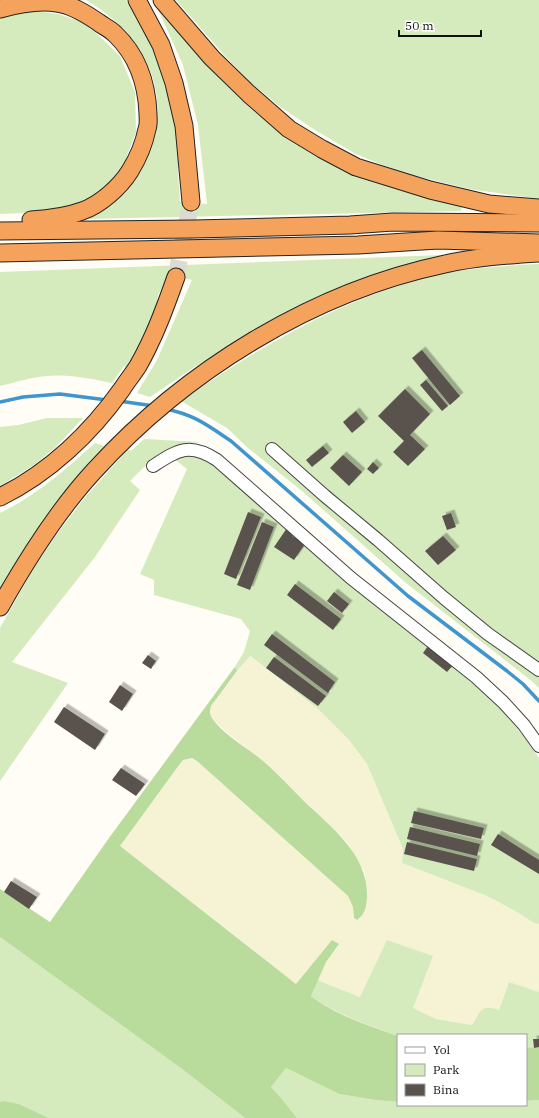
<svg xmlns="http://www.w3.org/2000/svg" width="539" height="1118" viewBox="0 0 539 1118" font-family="'IBM Plex Serif',serif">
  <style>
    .farmland { fill: #f6f3d4 }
    .green { fill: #d5ebbd }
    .forest { fill: #b9dc9c }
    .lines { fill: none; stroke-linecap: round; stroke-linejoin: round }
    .stream { stroke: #3f96cf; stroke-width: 3.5 }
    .building { fill: #5a524d; filter: url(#shadow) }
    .highway-tunnel { stroke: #dbdad3; stroke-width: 17; stroke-dasharray: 17 8; stroke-linecap: butt }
    .minor-casing { stroke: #444; stroke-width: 14 }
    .highway-casing { stroke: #222; stroke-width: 19 }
    .minor { stroke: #fff; stroke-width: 12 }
    .highway { stroke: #f5a25d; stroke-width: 17 }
  </style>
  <defs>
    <filter id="shadow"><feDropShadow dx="3.5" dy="-3.5" stdDeviation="0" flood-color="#0004"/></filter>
  </defs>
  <rect width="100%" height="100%" fill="#fffdf5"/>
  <path class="farmland" d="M249 656 318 709 349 740 367 764 403 849 402 863 487 896 517 912 534 923 539 924V992L509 982 499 1010 477 1019 472 1025 436 1019 413 1009 360 997 317 980 326 961 339 945 332 940 296 984 119 846 179 765 183 760 192 758 197 761 348 896 353 907 354 918 356 920 360 918 365 911 367 903 365 873 346 841 263 761 231 736 215 722 211 716 210 712 211 706Z"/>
  <g class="green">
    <path d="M86 0H126L150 40 163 72 172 108 178 139V172L180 202 207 204 198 125 183 65 157 7C187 41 215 77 249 107 285 137 333 167 377 183 404 192 433 199 462 206L461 211 85 219C94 214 104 210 112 204 130 192 143 171 150 151 173 87 141 32 86 0Z"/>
    <path d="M176 0H539V199L469 189 408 174 382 165 354 153 315 130 279 106 250 82 225 56Z"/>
    <path d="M36 11 58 14 79 21 94 31 120 56 135 92 136 132 125 161 110 185 89 198 67 208 27 213 0 214V17L15 13Z"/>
    <path d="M441 255 440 258 340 287 292 310 248 334 193 368 150 397 137 393 157 360 192 280 169 275 158 295 156 309 142 342 127 368 124 366 112 383C91 379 70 374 48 376 32 377 16 382 0 386V272Z"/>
    <path d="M539 264V688L533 682 406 583 302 491 248 448 227 428 181 401C249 354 320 311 398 286 409 283 420 279 430 276 466 268 503 266 539 264Z"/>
    <path d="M47 418H83L56 447 34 465 0 486V427L18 425Z"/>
    <path d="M144 439 200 442C192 443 183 444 175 447 157 453 144 467 130 481L140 490 95 557 12 662 68 683 0 781V628L32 571 54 538 83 500 128 449 131 451Z"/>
    <path d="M95 443 104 446 33 538 0 589V513C36 496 66 469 95 443Z"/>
    <path d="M183 454 194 455 217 465 328 566 456 668 500 709 522 734 539 758V924L534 923 517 912 487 896 402 863 403 849 367 764 349 740 318 709 250 656 237 671 236 668H234L244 652 250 631 241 619 154 595V580L140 574 187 469 173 458Z"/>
    <path d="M0 937 182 1069 245 1118H49L19 1104 0 1102Z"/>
    <path d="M387 940 433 956 413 1008 436 1019 472 1025C482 1011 479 1004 499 1010L509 982 539 992V1039H533L534 1048H526V1035H398V1036C369 1025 336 1015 311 996L317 980 360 997Z"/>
    <path d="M286 1068 339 1094 375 1100 398 1102V1105L448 1106 526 1105V1101L539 1100V1118H297L282 1099 271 1087Z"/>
  </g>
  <g class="forest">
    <path d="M234 668H236L237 671 211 706C210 711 209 713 212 718 222 734 248 748 263 761 277 773 291 788 304 801 331 827 367 854 367 894 367 905 366 914 357 920L354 918 353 907 348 896 197 761 192 758 183 760 179 765 120 846 296 984 332 940 339 944 326 962 311 996C335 1015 370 1026 398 1036V1102L375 1100 339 1094 286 1068 271 1087 282 1099 297 1118H245L182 1069 0 937V889L50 922 109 838Z"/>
    <path d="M539 1047V1100L526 1101V1048Z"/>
    <path d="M3 1101 19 1104 49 1118H0V1102Z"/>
  </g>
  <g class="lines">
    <g class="stream">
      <path d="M119 401 154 406"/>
      <path d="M0 402 23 397 60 394 107 400"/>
      <path d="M166 409C195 415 207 425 231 441L408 596 507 671 523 684 539 701"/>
    </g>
  </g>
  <g class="building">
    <path d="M422 350 460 396 450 405 412 358Z"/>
    <path d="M426 380 448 406 442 411 420 385Z"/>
    <path d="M405 389 430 414 410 435 425 449 408 466 393 452 404 441 378 416Z"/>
    <path d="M356 411 365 422 352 433 343 422Z"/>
    <path d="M323 446 329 453 312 467 306 460Z"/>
    <path d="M343 455 362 472 349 486 330 468Z"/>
    <path d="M373 462 379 468 373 474 367 469Z"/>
    <path d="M248 512 261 517 236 579 224 574Z"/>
    <path d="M451 513 456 527 447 530 442 516Z"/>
    <path d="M262 522 274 527 250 590 237 585Z"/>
    <path d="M287 528 294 533 292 536 305 544 294 560 274 547Z"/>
    <path d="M443 536 456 550 438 565 425 551Z"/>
    <path d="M295 584 341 619 333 630 287 595Z"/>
    <path d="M334 592 349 604 342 613 327 601Z"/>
    <path d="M272 634 335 682 328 693 264 645Z"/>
    <path d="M428 646 453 665 447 672 423 653Z"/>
    <path d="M148 655 156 661 151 669 142 663Z"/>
    <path d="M274 657 326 696 318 706 266 668Z"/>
    <path d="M120 685 133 694 122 711 109 702Z"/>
    <path d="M64 707 105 734 95 750 54 722Z"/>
    <path d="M121 768 145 784 136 796 112 780Z"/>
    <path d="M414 811 484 828 481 839 411 823Z"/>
    <path d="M410 827 480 844 477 856 407 839Z"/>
    <path d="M498 834 539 860V874L491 845Z"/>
    <path d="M407 842 477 859 474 871 404 854Z"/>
    <path d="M11 881 37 897 29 909 4 892Z"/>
    <path d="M533 1039H539V1047L534 1048Z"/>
  </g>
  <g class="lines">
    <path class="highway-tunnel" d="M176 277 191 202"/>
    <g class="minor-casing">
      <g id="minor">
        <path d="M272 449 325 496 378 540 444 598 488 634 539 670"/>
        <path d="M153 466C178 450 189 442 217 460L351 578 476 677 503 702 524 725 539 746"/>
      </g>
    </g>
    <g class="highway-casing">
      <g id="highway">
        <path d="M137 0 161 45 174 83 184 126 191 202"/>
        <path d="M162 0 212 58 249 94 289 129 322 149 356 167 430 190 489 204 539 208"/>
        <path d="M0 9C18 4 38 0 57 3 72 5 85 13 98 22 103 26 110 29 115 34 137 55 147 84 148 114 148 118 149 124 147 129 144 144 138 158 130 171 120 187 100 205 82 211 66 217 48 219 31 220"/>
        <path d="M0 231 194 229 350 225 393 222 539 223"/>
        <path d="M0 253 358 245 438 240 539 243"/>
        <path d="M0 497C49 473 91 433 122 389 127 381 133 374 138 366 154 338 165 308 176 277"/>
        <path d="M0 607C27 559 57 511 94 471 185 371 312 292 445 264 476 257 507 255 539 253"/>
      </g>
    </g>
    <use href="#minor" class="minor"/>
    <use href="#highway" class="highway"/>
  </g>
  <rect x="397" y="1034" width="130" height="72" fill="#ffffff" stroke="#a0a0a0"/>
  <rect x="405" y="1047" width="20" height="6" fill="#ffffff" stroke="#a0a0a0"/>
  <text x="433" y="1054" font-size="12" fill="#111111">Yol</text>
  <rect x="405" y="1064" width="20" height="12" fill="#d5ebbd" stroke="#a0a0a0"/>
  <text x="433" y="1074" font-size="12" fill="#111111">Park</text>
  <rect x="405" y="1084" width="20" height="12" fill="#5a524d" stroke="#a0a0a0"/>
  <text x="433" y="1094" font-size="12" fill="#111111">Bina</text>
  <path d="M399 30v6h82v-6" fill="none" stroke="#111111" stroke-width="2"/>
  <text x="405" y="30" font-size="12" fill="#111111" stroke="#ffffff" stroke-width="3" paint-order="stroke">50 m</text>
</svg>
